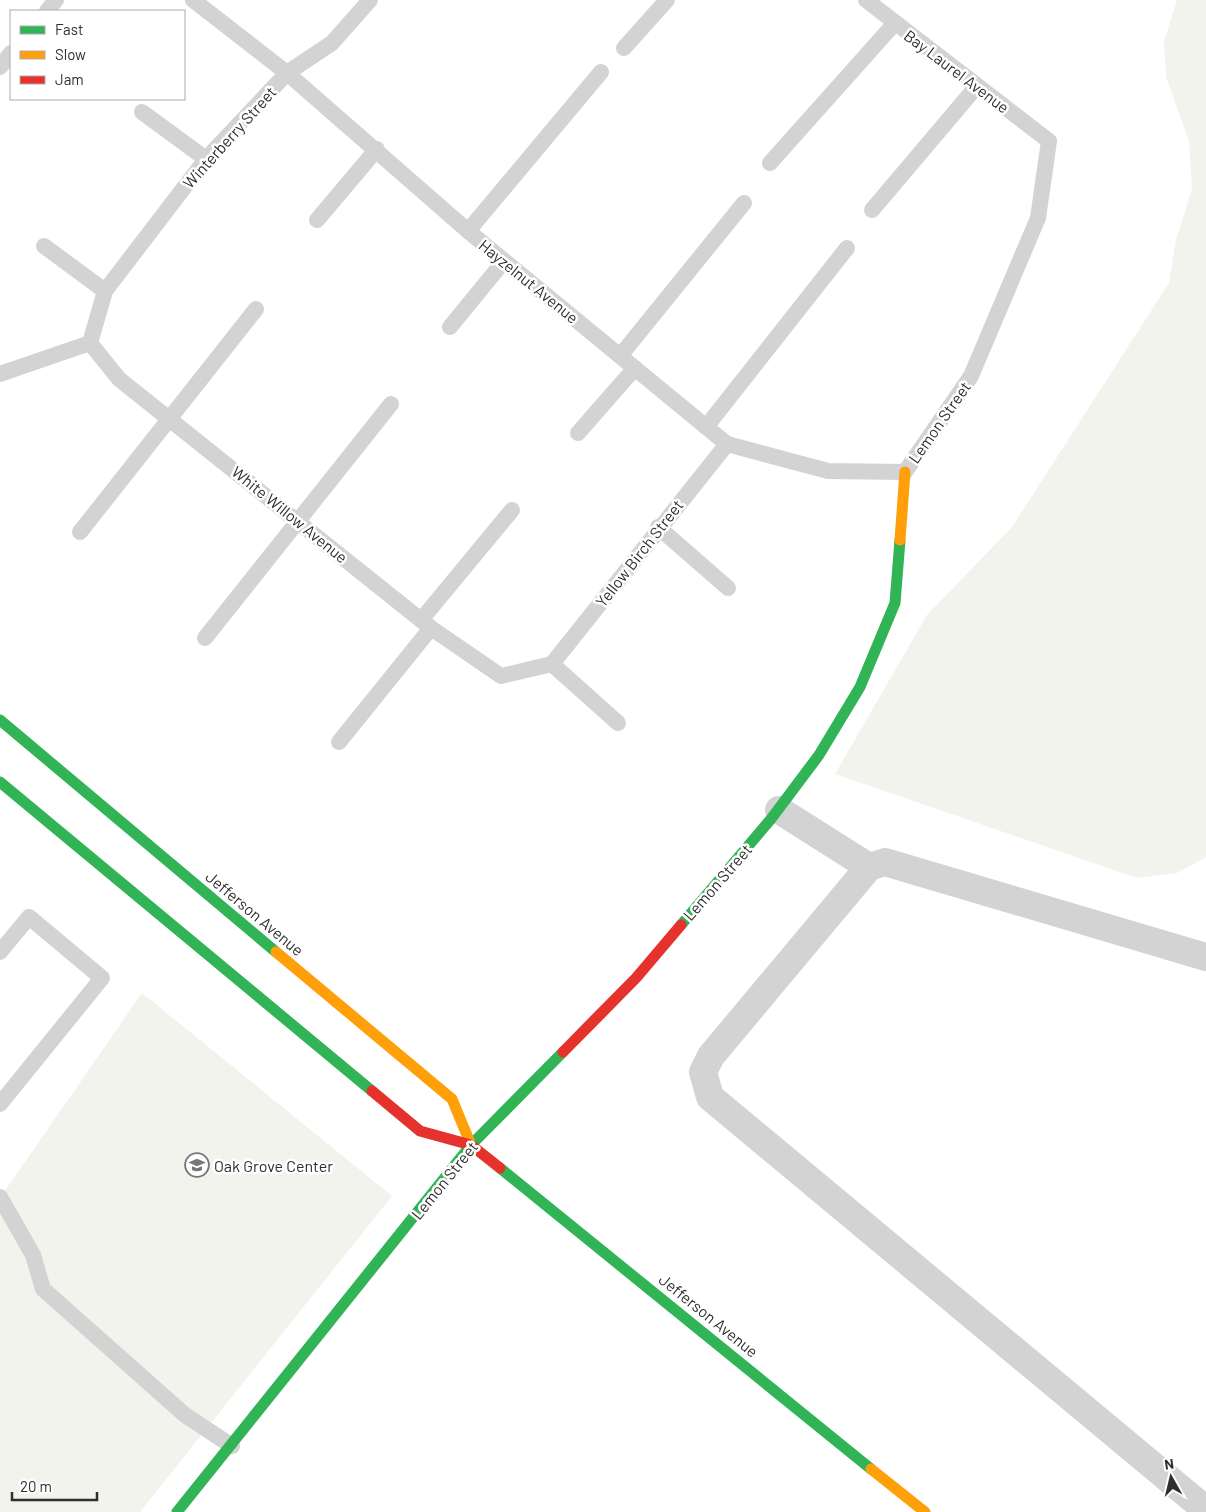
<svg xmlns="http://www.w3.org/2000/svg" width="1206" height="1512" viewBox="0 0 1206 1512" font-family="Barlow,sans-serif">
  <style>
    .green { fill: #f1f3ec }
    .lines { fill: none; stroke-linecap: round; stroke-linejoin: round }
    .lane { stroke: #d3d3d3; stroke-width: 16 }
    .street { stroke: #d3d3d3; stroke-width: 28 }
    .fast { stroke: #30b455; stroke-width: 11 }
    .slow { stroke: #ff9f0a; stroke-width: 11 }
    .jam { stroke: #e5322d; stroke-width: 11 }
    .labels { text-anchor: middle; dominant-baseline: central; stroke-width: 5; stroke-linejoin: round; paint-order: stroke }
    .street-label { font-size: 16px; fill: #2e2e2e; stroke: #fff }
    .poi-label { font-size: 16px; fill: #2e2e2e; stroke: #fff; text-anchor: start }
  </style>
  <rect width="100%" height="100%" fill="#fff"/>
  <g class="green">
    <path d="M1177 0H1206V857L1177 873 1137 878 835 774 927 615 1012 527 1169 283 1176 240 1192 189 1189 141 1166 77 1164 42Z"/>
    <path d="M142 993 392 1196 140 1512H0V1198Z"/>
  </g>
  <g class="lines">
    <g class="lane">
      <path d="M193 0 287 73 468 231 727 444 828 471 905 472 971 376 1038 218 1049 141 866 0"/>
      <path d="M370 0 332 43 287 73 206 159 105 291 90 343 119 379 431 628 501 676 552 664"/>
      <path d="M47 11 56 0"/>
      <path d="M624 48 667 0"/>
      <path d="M0 67 11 53"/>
      <path d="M142 112 206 159"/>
      <path d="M770 163 895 23"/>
      <path d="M872 210 977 86"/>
      <path d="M317 220 377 149"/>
      <path d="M468 231 601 72"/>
      <path d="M44 246 105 291"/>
      <path d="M450 327 504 261"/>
      <path d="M620 356 744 203"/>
      <path d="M0 374 90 343"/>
      <path d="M706 427 847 248"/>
      <path d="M578 433 635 368"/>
      <path d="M658 527 728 588"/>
      <path d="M80 532 256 309"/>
      <path d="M421 620 512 510"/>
      <path d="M205 638 391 404"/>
      <path d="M552 664 727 444"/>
      <path d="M552 664 618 723"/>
      <path d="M339 742 431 628"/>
      <path d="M0 952 29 917 102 978 0 1104"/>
      <path d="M0 1197 33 1255 43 1289 185 1415 232 1446"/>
    </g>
    <g class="street">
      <path d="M779 810 869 867"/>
      <path d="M1206 957 885 862 869 867 711 1056 703 1072 710 1097 1206 1510"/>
    </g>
    <g class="fast">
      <path d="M0 720 276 952"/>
      <path d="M0 782 372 1091"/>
      <path d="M681 925 771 819 819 755 860 687 895 603 900 540"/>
      <path d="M500 1168 871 1469"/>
      <path d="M177 1512 471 1145 563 1052"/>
    </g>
    <g class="slow">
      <path d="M900 540 905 472"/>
      <path d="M276 952 452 1099 471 1145"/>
      <path d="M871 1469 925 1512"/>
    </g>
    <g class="jam">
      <path d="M563 1052 636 978 681 925"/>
      <path d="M372 1091 420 1131 471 1145 500 1168"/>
    </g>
  </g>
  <defs>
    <g id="school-ring" transform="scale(1.25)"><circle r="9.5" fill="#fff" stroke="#777" stroke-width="1.5"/><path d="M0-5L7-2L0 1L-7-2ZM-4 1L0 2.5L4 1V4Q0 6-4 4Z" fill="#777"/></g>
  </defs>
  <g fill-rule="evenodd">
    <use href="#school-ring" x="197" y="1165"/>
  </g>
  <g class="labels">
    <g class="street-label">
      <text transform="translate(957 71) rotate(37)">Bay Laurel Avenue</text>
      <text transform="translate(229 137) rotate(-48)">Winterberry Street</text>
      <text transform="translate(529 281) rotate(39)">Hayzelnut Avenue</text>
      <text transform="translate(939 422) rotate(-55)">Lemon Street</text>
      <text transform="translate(290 514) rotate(39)">White Willow Avenue</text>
      <text transform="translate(639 553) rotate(-52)">Yellow Birch Street</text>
      <text transform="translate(717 882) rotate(-49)">Lemon Street</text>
      <text transform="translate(255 913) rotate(40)">Jefferson Avenue</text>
      <text transform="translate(444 1180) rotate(-51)">Lemon Street</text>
      <text transform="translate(709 1315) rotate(39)">Jefferson Avenue</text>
    </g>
    <g class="poi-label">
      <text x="214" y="1165">Oak Grove Center</text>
    </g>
  </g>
  <rect x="10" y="10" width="175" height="90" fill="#ffffff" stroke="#ababab"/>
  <rect x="20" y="26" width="25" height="8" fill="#30b455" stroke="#ababab"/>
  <text x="55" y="35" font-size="15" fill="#2e2e2e">Fast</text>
  <rect x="20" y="51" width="25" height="8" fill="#ff9f0a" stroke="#ababab"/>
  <text x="55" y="60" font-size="15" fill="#2e2e2e">Slow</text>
  <rect x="20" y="76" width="25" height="8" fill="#e5322d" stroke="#ababab"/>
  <text x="55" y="85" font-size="15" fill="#2e2e2e">Jam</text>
  <g transform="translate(1171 1477) rotate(352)" stroke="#ffffff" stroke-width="4" paint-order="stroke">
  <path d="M0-4L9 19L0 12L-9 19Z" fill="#2e2e2e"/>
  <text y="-8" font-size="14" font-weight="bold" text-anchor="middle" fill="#2e2e2e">N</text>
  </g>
  <path d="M12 1492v8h85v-8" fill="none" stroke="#2e2e2e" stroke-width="2.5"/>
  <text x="20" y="1492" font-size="15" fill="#2e2e2e" stroke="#ffffff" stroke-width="4" paint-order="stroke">20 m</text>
</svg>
